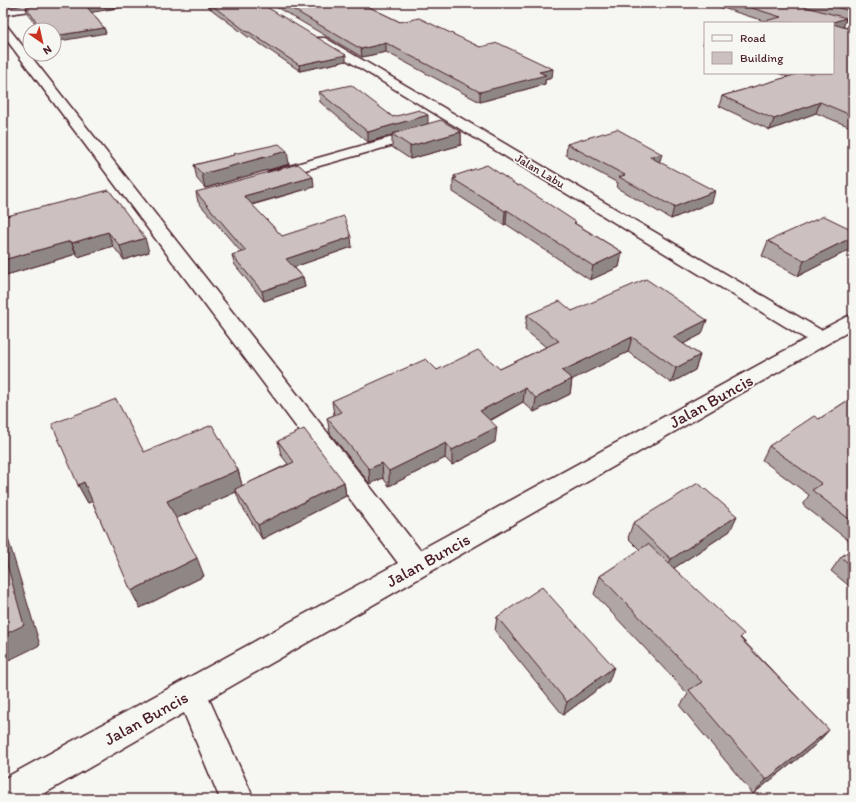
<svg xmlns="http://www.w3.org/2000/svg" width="856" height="802" viewBox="0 0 856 802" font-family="Itim,sans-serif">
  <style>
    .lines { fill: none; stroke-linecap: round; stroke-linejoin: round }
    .minor-casing { stroke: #4a1f2b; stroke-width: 3 }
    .minor { fill: #f6f6f2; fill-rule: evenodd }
    .wall { fill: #afa6a5; stroke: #4a1f2b }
    .shaded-wall { fill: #8f8786; stroke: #4a1f2b }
    .building { fill: #ccc1c0; stroke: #4a1f2b }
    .labels { text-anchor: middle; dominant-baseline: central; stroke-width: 3.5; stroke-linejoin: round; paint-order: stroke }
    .far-street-label { font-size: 12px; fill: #4a1f2b; stroke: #f6f6f2 }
    .near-street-label { font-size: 17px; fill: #4a1f2b; stroke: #f6f6f2 }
  </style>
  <rect width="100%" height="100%" fill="#f6f6f2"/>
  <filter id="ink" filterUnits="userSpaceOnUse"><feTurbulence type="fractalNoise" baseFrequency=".025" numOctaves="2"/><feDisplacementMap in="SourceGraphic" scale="8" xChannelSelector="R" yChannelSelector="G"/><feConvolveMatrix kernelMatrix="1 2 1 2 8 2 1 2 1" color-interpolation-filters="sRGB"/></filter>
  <g filter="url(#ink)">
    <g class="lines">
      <g class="minor-casing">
        <g id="minor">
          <path d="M42 3H66L61 6 3 15V9Z"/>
          <path d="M770 3H785L853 23V29L772 5Z"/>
          <path d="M3 25 7 26 420 550 806 339 317 42 316 40 317 38H325L821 330 846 317 853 315V329L209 699 254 799H220L184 713 35 799H3V779L398 563 3 35Z"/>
          <path d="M421 129 426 130 428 133 426 136 273 179 268 178 266 175 268 172Z"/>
        </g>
      </g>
      <use href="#minor" class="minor"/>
    </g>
    <g class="wall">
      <path d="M203 3H260L346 61 300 71 250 37H248Z"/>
      <path d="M271 3H361L400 22 480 47 552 78 545 80V84L480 102 386 52 362 57 271 4Z"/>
      <path d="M707 3H853V21L846 19 843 27 853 30V128L816 113 770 130 719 106 722 96 788 77 778 73H833L764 21Z"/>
      <path d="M26 7H123L91 12 104 28 106 33 54 30H40L27 13Z"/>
      <path d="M705 39V46L703 45Z"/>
      <path d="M319 92 393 117 428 124 461 132V145L410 159 392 147V135L368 142 320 102Z"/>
      <path d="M567 144 660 162 712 202 671 219 617 188 618 183 566 155Z"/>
      <path d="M233 154 289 164 205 188 197 179 194 165 234 155Z"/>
      <path d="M454 176 518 186 576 224 622 252 619 267 590 280 506 224 504 225 453 192V179L454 178Z"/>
      <path d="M314 187 252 205 282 236 352 247 294 267 303 277 305 287 264 301 235 265 232 255 241 252 198 202 196 192Z"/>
      <path d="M109 190 149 252 124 260 113 246 78 257 76 254 3 276Z"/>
      <path d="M853 230V248L798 276 762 256 768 241Z"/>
      <path d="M572 311 702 334 683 344 700 355 695 370 671 383 628 352 572 379 570 394 534 412 523 402 490 421 495 442 452 465 445 458 389 486 383 478 370 484 330 433 327 418 334 415 332 401 437 370 500 369 546 347 525 330 527 315Z"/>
      <path d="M853 397V544L803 505 809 495 762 460 769 446 819 419Z"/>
      <path d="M278 441 344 482 346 496 262 539 240 503 236 492 176 518 204 576 140 608 92 501 88 503 78 485 144 452 238 470 242 486 288 464 281 455Z"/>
      <path d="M633 523 730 531 674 568 829 730 814 746 753 794 680 706 688 694 594 594 600 576 640 550 628 538Z"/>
      <path d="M853 548V589L831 571 841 557Z"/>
      <path d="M497 617 609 681 563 715 495 631Z"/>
    </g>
    <g class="shaded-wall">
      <path d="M21 3H32L22 5Z"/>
      <path d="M115 3H122L123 7 88 13 87 7Z"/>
      <path d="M846 18 843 28 833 30V23H830Z"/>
      <path d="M104 28 106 33 54 42V36Z"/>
      <path d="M386 43V52L362 57 361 49Z"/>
      <path d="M346 55V61L300 71 299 65Z"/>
      <path d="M553 69 552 78 545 80V84L480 102V92L539 72Z"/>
      <path d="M820 102 816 113 770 130 774 119Z"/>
      <path d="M428 115V125L392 134V135L368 142V132Z"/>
      <path d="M461 132V145L410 159V146Z"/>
      <path d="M287 151 289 164 205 188 202 174Z"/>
      <path d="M662 154 659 164 650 157Z"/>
      <path d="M313 177 314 187 246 206 244 196Z"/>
      <path d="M715 191 712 202 671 219 674 207Z"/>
      <path d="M507 210 506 224 504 225 505 211Z"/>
      <path d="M108 232 113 246 78 257 72 243Z"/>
      <path d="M351 237 352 247 288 269 286 259Z"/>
      <path d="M853 237V248L798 276 804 261Z"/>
      <path d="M145 238 149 252 124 260 120 246Z"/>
      <path d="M71 241 76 254 3 276V260Z"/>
      <path d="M622 252 619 267 590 280 593 266Z"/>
      <path d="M303 277 305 287 264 301 262 291Z"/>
      <path d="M707 320 702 334 668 352 673 337Z"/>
      <path d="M632 337 628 352 559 386 562 371Z"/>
      <path d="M700 355 695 370 671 383 676 368Z"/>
      <path d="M572 379 570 394 534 412 536 398Z"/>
      <path d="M525 388 523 402 479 426 480 411Z"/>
      <path d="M497 427 495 442 452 465V450Z"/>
      <path d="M446 443 445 458 389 486V471Z"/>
      <path d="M382 463 383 478 370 484 369 469Z"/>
      <path d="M238 470 243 489H235L236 492 175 519 167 501Z"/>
      <path d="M84 482 94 501 88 503 78 485Z"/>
      <path d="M344 482 346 496 262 539 258 525Z"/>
      <path d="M3 505 8 520 3 522 40 645 3 663Z"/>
      <path d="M737 516 730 531 665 574 671 559Z"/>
      <path d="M197 558 204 576 140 608 131 591Z"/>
      <path d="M614 667 609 681 563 715 567 702Z"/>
      <path d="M829 730 814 746 753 794 766 780Z"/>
    </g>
    <g class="building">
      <path d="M54 3H115L87 7 104 28 54 36V30H42L26 7Z"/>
      <path d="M209 3H260L346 55 299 65 249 32H247Z"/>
      <path d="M282 3H361L400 22 419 18 480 47 498 43 553 69 539 72 546 75 480 92 386 43 361 49Z"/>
      <path d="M736 3H792L846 18 830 23H831H757L781 17Z"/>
      <path d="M823 3H853V12Z"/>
      <path d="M833 24 853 30V116L820 102 774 119 722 96 801 73H833Z"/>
      <path d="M351 85 393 117 419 110 428 115 368 132 319 92Z"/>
      <path d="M441 120 461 132 410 146 392 134Z"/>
      <path d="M617 129 662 154 650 157 715 191 674 207 619 177 625 175 567 144Z"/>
      <path d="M279 144 287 151 202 174 194 165 234 155 233 154Z"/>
      <path d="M298 164 313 177 244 196 282 236 344 216 351 237 286 259 303 277 262 291 232 255 246 251 196 192Z"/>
      <path d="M487 165 518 186 520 185 576 222 574 223 622 252 593 266 507 210 505 211 453 179 457 178 454 176Z"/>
      <path d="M109 190 145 238 120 246 108 232 72 243 71 241 3 260V217Z"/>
      <path d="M824 216 853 230V237L804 261 768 241Z"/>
      <path d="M646 279 707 320 673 337 700 355 676 368 632 337 562 371 572 379 536 398 525 388 480 411 497 427 452 450 446 443 389 471 382 463 369 469 327 418 341 412 332 401 426 359 437 370 478 350 500 369 559 341 527 315 560 301 572 311Z"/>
      <path d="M853 397V522L812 490 822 484 769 446 814 416 819 419Z"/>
      <path d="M116 399 144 452 212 425 238 470 167 501 197 558 131 591 84 482 78 485 52 424Z"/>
      <path d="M304 429 344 482 258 525 235 489 294 462 278 441Z"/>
      <path d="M698 483 737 516 671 559 633 523Z"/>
      <path d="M648 544 744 634 740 638 829 730 766 780 689 690 702 682 600 576Z"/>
      <path d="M853 548V567L841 557Z"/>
      <path d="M3 550 24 625 3 635Z"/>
      <path d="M542 587 614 667 567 702 497 617Z"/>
    </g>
  </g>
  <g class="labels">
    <g class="far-street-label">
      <text transform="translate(540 171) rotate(31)">Jalan Labu</text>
    </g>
    <g class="near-street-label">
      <text transform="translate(711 401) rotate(-29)">Jalan Buncis</text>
      <text transform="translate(428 560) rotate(-29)">Jalan Buncis</text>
      <text transform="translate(146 718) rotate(-29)">Jalan Buncis</text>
    </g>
  </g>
  <rect width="856" height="802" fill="none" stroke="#f6f6f2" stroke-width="16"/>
  <rect x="8" y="8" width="840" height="786" fill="none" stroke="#4a1f2b" stroke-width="1.5" filter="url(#ink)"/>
  <rect x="704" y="22" width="130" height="52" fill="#f6f6f2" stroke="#b1a0a2"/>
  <rect x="712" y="35" width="20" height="6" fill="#f6f6f2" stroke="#b1a0a2"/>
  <text x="740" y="42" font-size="12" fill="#4a1f2b">Road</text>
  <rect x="712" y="52" width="20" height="12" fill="#ccc1c0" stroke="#b1a0a2"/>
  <text x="740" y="62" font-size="12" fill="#4a1f2b">Building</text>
  <g transform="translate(42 42) rotate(146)"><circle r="19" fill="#f6f6f2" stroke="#b1a0a2"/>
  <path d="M0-3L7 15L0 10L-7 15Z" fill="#c8321e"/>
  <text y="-6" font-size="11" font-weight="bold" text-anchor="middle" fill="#4a1f2b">N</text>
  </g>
</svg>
